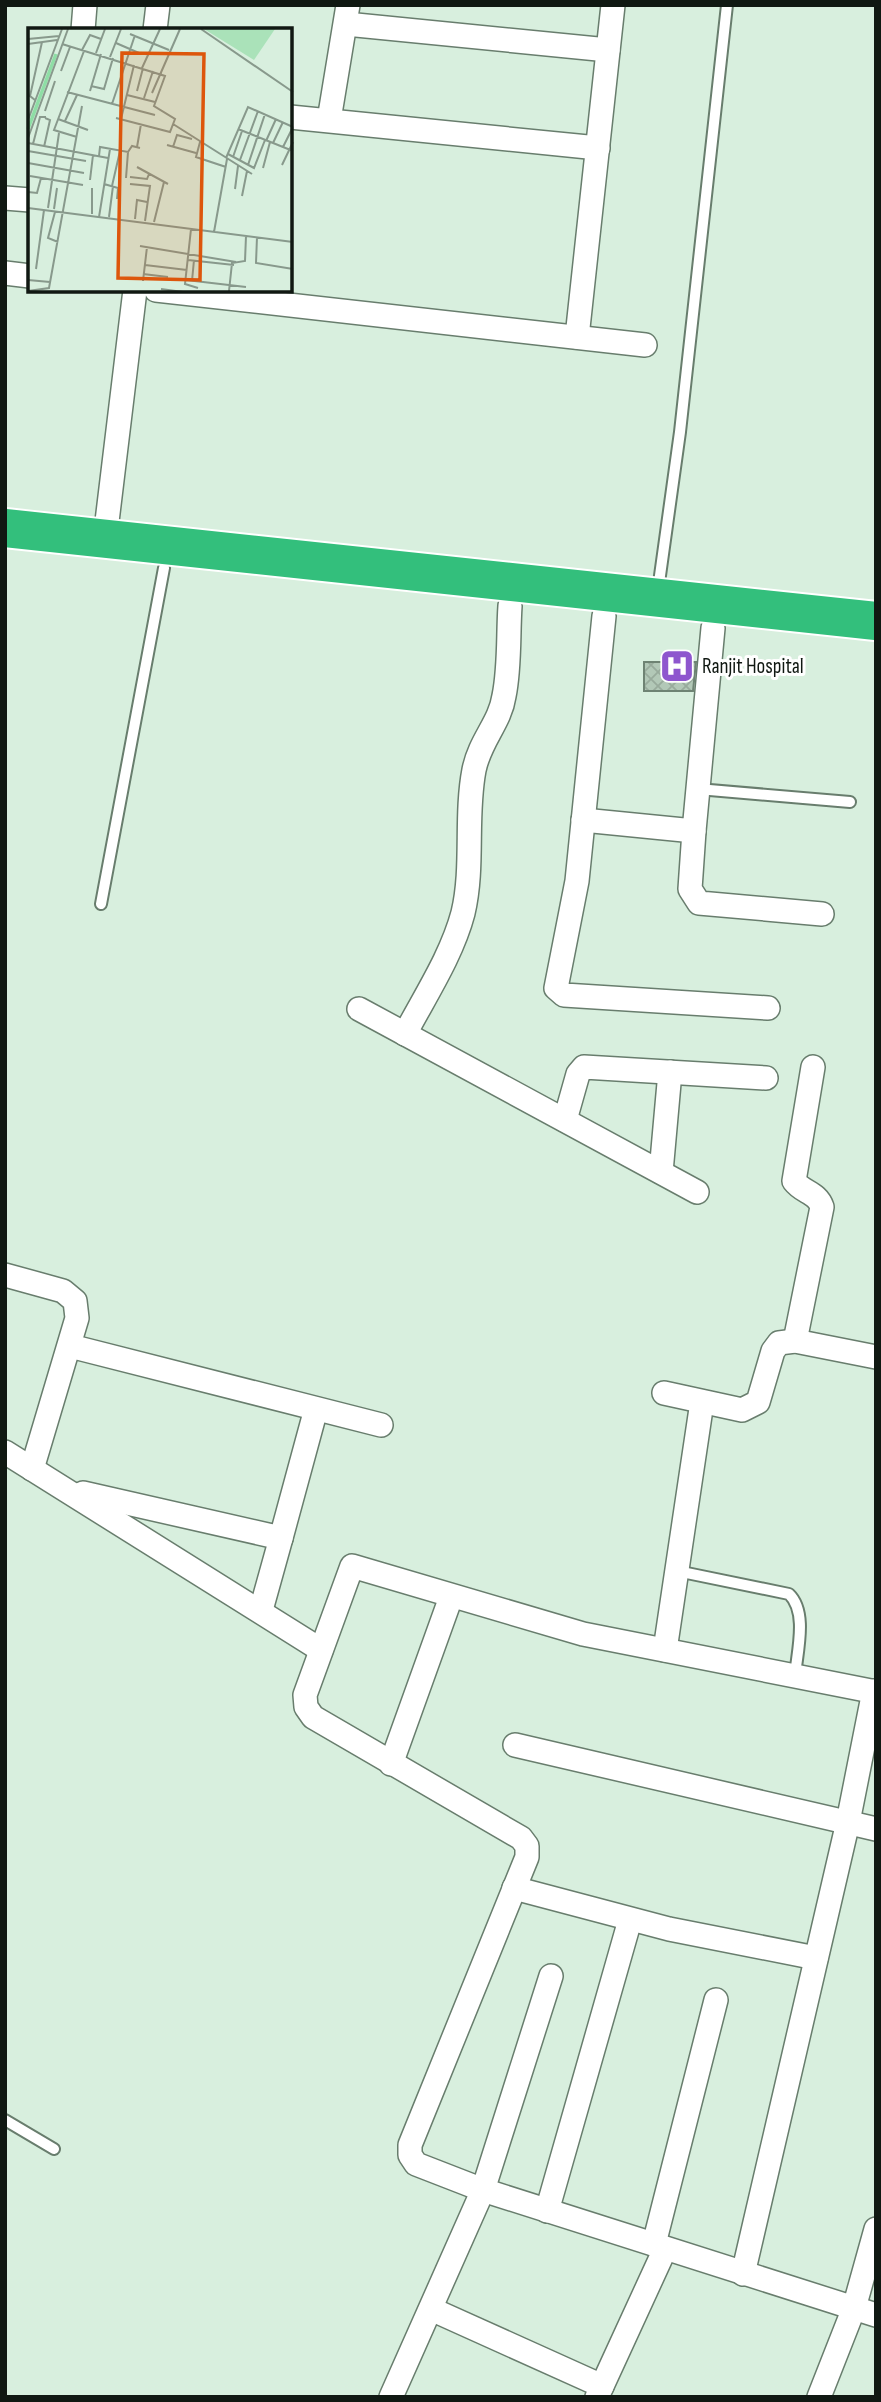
<svg xmlns="http://www.w3.org/2000/svg" width="881" height="2402" viewBox="0 0 881 2402" font-family="'Sofia Sans Condensed',sans-serif">
  <style>
    .building { fill: url(#building-cross-hatch); stroke: #6e8373; stroke-width: 2 }
    .lines { fill: none; stroke-linecap: round; stroke-linejoin: round }
    .service-casing { stroke: #687d6d; stroke-width: 14 }
    .minor-casing { stroke: #687d6d; stroke-width: 26 }
    .trunk-casing { stroke: #fff; stroke-width: 42 }
    .service { stroke: #fff; stroke-width: 10 }
    .minor { stroke: #fff; stroke-width: 23 }
    .trunk { stroke: #33bf7c; stroke-width: 38 }
    .labels { text-anchor: middle; dominant-baseline: central; stroke-width: 6; stroke-linejoin: round; paint-order: stroke }
    .poi-label { font-size: 21px; fill: #101812; stroke: #fff; text-anchor: start }
    .inset-river { fill: none; stroke: #8edea5; stroke-width: 3.5 }
    .inset-road { fill: none; stroke: #88998c; stroke-width: 2 }
    .view { fill: #dd560c; fill-opacity: 0.15; stroke: #dd560c; stroke-width: 3.5 }
    .inset-edge { fill: none; stroke: #101812; stroke-width: 3.5 }
  </style>
  <defs>
    <pattern id="building-cross-hatch" width="8" height="8" patternUnits="userSpaceOnUse" patternTransform="scale(1.75)"><rect width="8" height="8" fill="#b2c8b7"/><path d="M0 0l8 8M0 8l8-8" fill="none" stroke="#98ab9c"/></pattern>
  </defs>
  <rect width="100%" height="100%" fill="#d8efde"/>
  <path class="building" d="M644 662H696L693 691H644Z"/>
  <g class="lines">
    <g class="service-casing">
      <g id="service">
        <path d="M658 590 680 432 727 5"/>
        <path d="M698 789 850 802"/>
        <path d="M101 904 164 568"/>
        <path d="M677 1571 789 1594C808 1612 797 1652 795 1676"/>
        <path d="M5 2120 54 2149"/>
      </g>
    </g>
    <g class="minor-casing">
      <g id="minor">
        <path d="M346 24 608 50"/>
        <path d="M83 30 85 5"/>
        <path d="M155 30 158 5"/>
        <path d="M290 117 598 148"/>
        <path d="M329 120 348 5"/>
        <path d="M5 198 30 200"/>
        <path d="M5 273 30 276"/>
        <path d="M156 290 645 345"/>
        <path d="M577 337 613 5"/>
        <path d="M105 538 135 290"/>
        <path d="M604 616 577 881 556 988 564 995 768 1008"/>
        <path d="M583 820 694 831 713 628"/>
        <path d="M694 831 690 889 699 903 822 914"/>
        <path d="M359 1009 697 1192"/>
        <path d="M405 1034C425 996 452 955 463 913 474 867 465 817 474 770 480 740 500 723 504 696 510 667 508 635 510 606"/>
        <path d="M565 1120 578 1074 584 1067 766 1078"/>
        <path d="M661 1172 670 1072"/>
        <path d="M5 1275 63 1291 75 1301 77 1318 32 1469"/>
        <path d="M795 1341 822 1207C817 1192 803 1193 794 1181L813 1067"/>
        <path d="M70 1346 381 1425"/>
        <path d="M664 1393 742 1410 758 1402 773 1351 779 1343 795 1341 876 1357"/>
        <path d="M5 1452 321 1650"/>
        <path d="M83 1493 281 1538 316 1409"/>
        <path d="M261 1610 281 1538"/>
        <path d="M665 1650 702 1402"/>
        <path d="M876 1692 583 1634 352 1566 305 1695 306 1707 313 1717 521 1838 527 1846V1857L410 2145V2155L416 2164 483 2190 876 2315"/>
        <path d="M515 1745 876 1829"/>
        <path d="M391 1764 451 1597"/>
        <path d="M514 1888 669 1929 816 1958"/>
        <path d="M547 2211 630 1920"/>
        <path d="M654 2244 716 2000"/>
        <path d="M743 2274 848 1822 874 1691"/>
        <path d="M431 2309 602 2386"/>
        <path d="M391 2397 483 2190 551 1976"/>
        <path d="M597 2397 665 2249"/>
        <path d="M819 2397 854 2308 876 2229"/>
      </g>
    </g>
    <g class="trunk-casing">
      <path id="trunk" d="M5 528 876 621"/>
    </g>
    <use href="#service" class="service"/>
    <use href="#minor" class="minor"/>
    <use href="#trunk" class="trunk"/>
  </g>
  <defs>
    <g id="hospital-square" transform="scale(1.75)"><rect x="-9" y="-9" width="18" height="18" rx="4" fill="#8e56ce" stroke="#fff"/><path d="M-5-5h3v3.5h4V-5h3V5h-3V1.5h-4V5h-3Z" fill="#fff"/></g>
  </defs>
  <g fill-rule="evenodd">
    <use href="#hospital-square" x="677" y="666"/>
  </g>
  <g class="labels">
    <g class="poi-label">
      <text x="702" y="666">Ranjit Hospital</text>
    </g>
  </g>
  <g transform="translate(28 28)">
    <rect width="264" height="264" fill="#d8efde"/>
    <path d="M176 1H247L226 32Z" fill="#aae2b9"/>
    <path class="inset-river" d="M0 101 28 26"/>
    <path class="inset-road" d="M173 1 265 64M102 6 141 22M0 11 31 8M88 15 111 25M0 16 29 12M34 16 137 48 126 78 147 91 142 104 88 90M54 22 62 7 73 11M68 25 77 1M82 29 93 1M114 40 132 1M33 43 42 19M63 58 76 61 85 30M62 63 73 26M109 63 115 40M39 64 127 87M124 65 152 1M99 67 127 74M116 70 125 43M7 72 2 68 14 14M84 76 107 7M17 83 27 53M30 91 60 102M93 91 106 37M0 92 34 1M37 93 49 67M145 96 224 146M210 101 265 123M49 109 26 102 56 23M0 110 40 1M238 113 248 91M172 114 168 129 198 139M0 115 80 130M245 115 255 94M5 116 12 89H18M139 117 168 125M16 119 22 92 17 90M109 119 113 96M145 119 149 107 164 111M255 119 265 99M0 123 58 133M200 126 226 140 237 112M71 128 72 119 100 124 104 118 112 120M205 129 214 103M198 130 220 79 265 99M212 132 230 83M0 135 56 145M220 137 237 86M254 137 265 114M109 139 140 156M235 140 242 114M2 148 55 157M102 149 119 151 121 146M98 150 100 124M62 152 65 127M76 156 90 160 89 171M102 156 122 158 117 193M84 158 92 123M207 161 210 138M0 164 9 165 13 150M214 168 219 143M0 180 265 214M20 180 31 105M26 181 29 160M27 184 20 210 30 214M64 186V160M71 189 82 121M81 189 85 158M107 191 109 172 119 174M126 194 136 154M163 201 157 256 170 260M186 204 199 131M229 209 228 235 265 241M112 218 208 234M160 232 206 237M117 237 159 242M8 241 16 182M115 246 140 249M0 252 22 254M158 252 218 259M115 253 119 219M164 253 166 232M133 261 155 264M0 263 21 260 54 78M201 263 204 235 217 233 218 208"/>
    <path class="view" d="M94 25 176 26 172 252 90 250Z"/>
    <rect width="264" height="264" class="inset-edge"/>
  </g>
  <rect width="881" height="2402" fill="none" stroke="#101812" stroke-width="14"/>
</svg>
